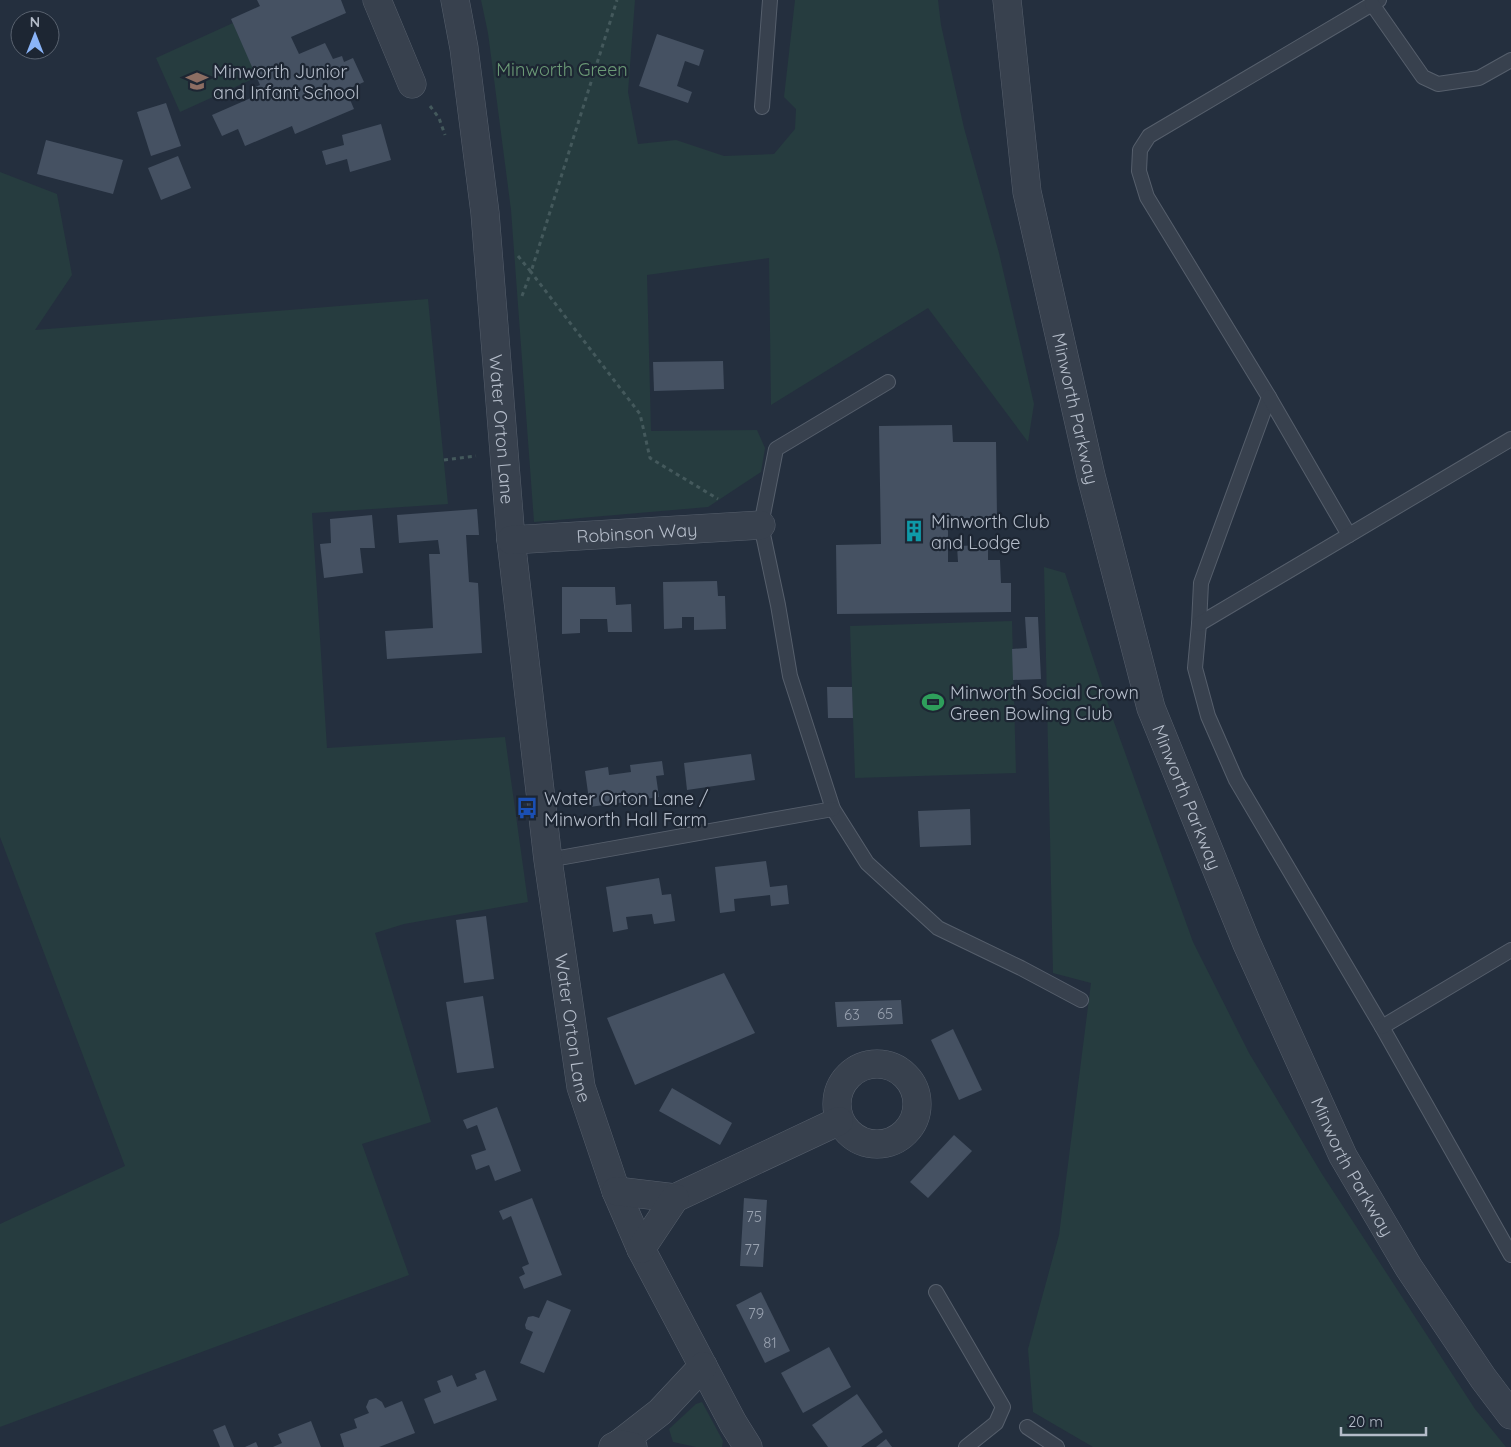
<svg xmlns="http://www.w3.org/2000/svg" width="1511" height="1447" viewBox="0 0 1511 1447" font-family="Quicksand,sans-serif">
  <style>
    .green { fill: #263c3f }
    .building { fill: #455162 }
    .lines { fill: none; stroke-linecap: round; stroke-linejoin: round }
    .service-casing { stroke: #565f6c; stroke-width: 16 }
    .minor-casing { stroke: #565f6c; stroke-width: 29 }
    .tertiary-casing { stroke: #565f6c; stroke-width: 29 }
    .path { stroke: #44595c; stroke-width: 3; stroke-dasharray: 4 4; stroke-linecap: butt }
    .service { stroke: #38414e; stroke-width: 14 }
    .minor { stroke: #38414e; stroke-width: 28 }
    .tertiary { stroke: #38414e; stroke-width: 28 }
    .labels { text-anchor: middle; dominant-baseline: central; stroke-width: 4.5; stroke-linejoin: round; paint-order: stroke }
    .number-label { font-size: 15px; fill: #98a1af }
    .park-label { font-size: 18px; fill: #6b9a76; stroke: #1d2633 }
    .poi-label { font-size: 18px; fill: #b4bcc9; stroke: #1d2633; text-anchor: start }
    .street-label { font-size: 18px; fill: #b4bcc9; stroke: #1d2633 }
  </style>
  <rect width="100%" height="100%" fill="#242f3e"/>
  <g class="green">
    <path d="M481 0H635L628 92 638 144 676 140 724 156 774 154 795 129 796 109 784 97 795 0H938L941 25 964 128 999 253 1034 404 1028 442 928 308 771 405 769 258 647 275 651 431 757 430 765 448 761 472 708 507 534 522 511 210 488 33Z"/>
    <path d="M233 23 257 77 180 112 156 58Z"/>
    <path d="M0 172 57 194 72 275 35 330 428 299 448 504 312 513 327 748 505 737 528 902 404 924 375 933 431 1122 362 1144 409 1275 0 1427V1224L125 1166 0 837Z"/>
    <path d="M1044 567 1065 573 1114 722 1193 942 1249 1053 1322 1174 1475 1409 1506 1447H1093L1033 1412 1028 1349 1059 1235 1091 983 1053 973Z"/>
    <path d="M1012 621 1016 773 855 778 850 626Z"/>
    <path d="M702 1402 723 1441 722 1447H696L673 1442 669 1429 696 1404Z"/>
  </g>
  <g class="building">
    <path d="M257 0H341L346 13 291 37 299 54 325 43 333 59 342 56 344 62 353 58 364 82 346 90 354 109 295 134 292 126 245 146 238 129 222 136 212 115 253 97 250 89 260 85 231 19 260 6Z"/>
    <path d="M657 34 704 50 699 66 685 61 677 86 692 92 688 103 639 86Z"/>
    <path d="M166 103 181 146 151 156 137 112Z"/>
    <path d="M381 124 391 160 350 172 347 159 326 165 322 151 344 145 342 135Z"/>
    <path d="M46 140 123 160 113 194 37 174Z"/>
    <path d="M178 156 191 188 161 200 148 168Z"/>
    <path d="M723 361 724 389 654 391 653 362Z"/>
    <path d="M952 425 953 442H996L997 518H948V562H958L957 546 988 545V560H1000L1001 583H1011V612L837 614 836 545 881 544 879 426Z"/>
    <path d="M477 509 479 535H466L469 582 478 583 482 653 387 659 385 631 433 628 429 554H440L438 540 399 543 397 515Z"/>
    <path d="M372 515 375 548H360L363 573 324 578 320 544 331 543 330 519Z"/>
    <path d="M717 581 718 596H725L726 629 694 630V617H682V628L664 629 663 582Z"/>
    <path d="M562 587H615L616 605 631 604 632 632H608L607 619H580V633L562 634Z"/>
    <path d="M1025 617H1038L1041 679 1013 680 1012 649 1027 648Z"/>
    <path d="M827 687H852L853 718H828Z"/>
    <path d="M751 754 755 780 687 790 684 763Z"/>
    <path d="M662 761 664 775 656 776 659 797 590 807 585 771 608 767 609 775 631 772 630 765Z"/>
    <path d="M970 809 971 845 920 847 918 811Z"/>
    <path d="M766 861 770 887 787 885 789 904 771 906 770 895 734 899 735 911 720 913 715 867Z"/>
    <path d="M659 878 662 895 671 894 675 921 654 924 652 914 626 917 628 929 613 932 606 887Z"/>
    <path d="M486 916 494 979 464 983 456 920Z"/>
    <path d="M724 973 755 1033 635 1085 607 1018Z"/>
    <path d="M483 996 494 1068 457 1073 446 1002Z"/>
    <path d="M901 1000 903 1024 837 1027 835 1002Z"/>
    <path d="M953 1029 982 1090 959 1100 931 1040Z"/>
    <path d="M672 1088 732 1123 720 1145 659 1111Z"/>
    <path d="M497 1107 521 1171 495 1181 489 1165 476 1170 471 1155 486 1150 477 1125 467 1129 463 1120Z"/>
    <path d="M954 1135 972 1151 928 1198 910 1182Z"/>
    <path d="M532 1198 562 1275 524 1289 519 1277 525 1274 522 1267 529 1264 511 1216 503 1220 499 1211Z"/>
    <path d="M744 1198 767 1200 763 1267 740 1266Z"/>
    <path d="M761 1292 790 1351 765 1363 736 1305Z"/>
    <path d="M547 1300 571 1310 544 1373 520 1363 533 1332 526 1329 525 1325 528 1317 533 1316 539 1318Z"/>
    <path d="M829 1347 851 1387 803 1413 781 1373Z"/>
    <path d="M485 1370 497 1400 434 1424 424 1399 441 1392 437 1381 452 1375 457 1387 477 1379 475 1374Z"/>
    <path d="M857 1394 883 1432 861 1447H828L812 1425Z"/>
    <path d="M376 1398 382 1402 385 1408 402 1401 415 1433 379 1447H344L340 1434 357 1428 354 1419 369 1413 366 1407 369 1400Z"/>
    <path d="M311 1421 321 1447H273L282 1443 278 1434Z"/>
    <path d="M225 1425 234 1447H220L213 1430Z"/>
    <path d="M886 1439 892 1447H876Z"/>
    <path d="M256 1442 258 1447H245Z"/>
  </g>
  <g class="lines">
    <g class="service-casing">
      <g id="service">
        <path d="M1379 0 1149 136 1140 150 1139 171 1147 197 1269 397 1201 583 1199 624 1195 668 1208 716 1236 780 1382 1027 1511 1255"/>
        <path d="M1372 4 1423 77 1438 84 1479 78 1511 60"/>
        <path d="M762 107 770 0"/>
        <path d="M888 382 776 449 761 525 778 605 790 676 833 809 867 863 938 928 1021 968 1081 1000"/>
        <path d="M1269 397 1349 535"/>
        <path d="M1199 624 1511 439"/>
        <path d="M548 860 833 809"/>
        <path d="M1382 1027 1511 950"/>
        <path d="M936 1292 1003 1407 996 1423 966 1447"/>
        <path d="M1027 1427 1057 1447"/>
      </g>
    </g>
    <g class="minor-casing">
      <g id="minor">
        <path d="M377 0 412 84"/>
        <path id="s1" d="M455 0 464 48 485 213 511 540 548 860 581 1087 616 1191 641 1249 733 1423 748 1447"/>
        <path id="s2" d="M511 540 761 525"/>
        <circle cx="877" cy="1104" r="40"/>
        <path d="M616 1191 675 1198 839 1121"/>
        <path d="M641 1249 675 1198"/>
        <path d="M619 1444 660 1412 703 1366"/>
      </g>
    </g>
    <g class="tertiary-casing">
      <g id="tertiary">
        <path id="s3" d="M1007 0 1027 192 1091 476 1151 708 1247 944 1343 1156 1409 1268 1483 1378 1511 1415"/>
        <path d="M613 1447 619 1444 633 1447"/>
      </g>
    </g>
    <g class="path">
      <path d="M430 106 439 118 445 135"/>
      <path d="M518 256 531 272 617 0"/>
      <path d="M522 296 531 272 640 414 650 458 718 499"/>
      <path d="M444 460 476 456"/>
    </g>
    <use href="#service" class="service"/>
    <use href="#minor" class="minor"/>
    <use href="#tertiary" class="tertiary"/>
  </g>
  <defs>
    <g id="school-bare" transform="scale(1.725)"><path d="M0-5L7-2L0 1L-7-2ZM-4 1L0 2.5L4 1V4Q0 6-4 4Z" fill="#8d6e63" stroke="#1d2633" stroke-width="2.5" paint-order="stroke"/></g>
    <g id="building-bare" transform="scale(1.725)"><path d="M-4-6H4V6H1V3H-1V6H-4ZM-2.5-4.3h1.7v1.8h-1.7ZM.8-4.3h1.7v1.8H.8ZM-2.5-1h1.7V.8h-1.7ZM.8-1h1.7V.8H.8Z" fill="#0f9aa8" stroke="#1d2633" stroke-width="2.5" paint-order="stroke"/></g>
    <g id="stadium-bare" transform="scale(1.725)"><path d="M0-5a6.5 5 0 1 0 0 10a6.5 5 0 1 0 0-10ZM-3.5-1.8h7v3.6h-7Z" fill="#2e9e5b" stroke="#1d2633" stroke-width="2.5" paint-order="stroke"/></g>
    <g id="bus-bare" transform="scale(1.725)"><path d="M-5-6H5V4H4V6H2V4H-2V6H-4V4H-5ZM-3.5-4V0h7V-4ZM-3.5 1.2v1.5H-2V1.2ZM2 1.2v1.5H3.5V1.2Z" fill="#1a4fb4" stroke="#1d2633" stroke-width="2.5" paint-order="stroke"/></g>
  </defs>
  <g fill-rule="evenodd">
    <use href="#school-bare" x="197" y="81"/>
    <use href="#building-bare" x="914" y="531"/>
    <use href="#stadium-bare" x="933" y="702"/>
    <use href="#bus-bare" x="527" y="808"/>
  </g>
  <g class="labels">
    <g class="number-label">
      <text x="885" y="1013">65</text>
      <text x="852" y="1014">63</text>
      <text x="754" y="1216">75</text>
      <text x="752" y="1249">77</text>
      <text x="756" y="1313">79</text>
      <text x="770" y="1342">81</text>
    </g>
    <g class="park-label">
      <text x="562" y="69">Minworth Green</text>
    </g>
    <g class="poi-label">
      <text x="213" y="71">Minworth Junior<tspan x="213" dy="21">and Infant School</tspan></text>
      <text x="931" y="521">Minworth Club<tspan x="931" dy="21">and Lodge</tspan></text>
      <text x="950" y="692">Minworth Social Crown<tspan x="950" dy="21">Green Bowling Club</tspan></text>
      <text x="544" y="798">Water Orton Lane /<tspan x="544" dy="21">Minworth Hall Farm</tspan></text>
    </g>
    <g class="street-label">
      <text stroke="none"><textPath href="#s3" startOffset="415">Minworth Parkway</textPath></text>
      <text stroke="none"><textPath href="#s1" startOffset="432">Water Orton Lane</textPath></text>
      <text stroke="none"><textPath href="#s2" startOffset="126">Robinson Way</textPath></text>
      <text stroke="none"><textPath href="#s3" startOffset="820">Minworth Parkway</textPath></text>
      <text stroke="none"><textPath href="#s1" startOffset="1035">Water Orton Lane</textPath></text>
      <text stroke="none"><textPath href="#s3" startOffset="1225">Minworth Parkway</textPath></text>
    </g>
  </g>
  <g transform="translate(35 35)"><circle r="24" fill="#1d2633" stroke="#59626f"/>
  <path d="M0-4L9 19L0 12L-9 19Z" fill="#8ab4f8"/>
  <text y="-8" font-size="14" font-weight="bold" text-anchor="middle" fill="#b4bcc9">N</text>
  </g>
  <path d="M1341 1427v8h85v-8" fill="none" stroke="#b4bcc9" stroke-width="2.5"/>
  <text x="1348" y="1427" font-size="15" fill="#b4bcc9" stroke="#1d2633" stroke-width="4" paint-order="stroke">20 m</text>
</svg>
